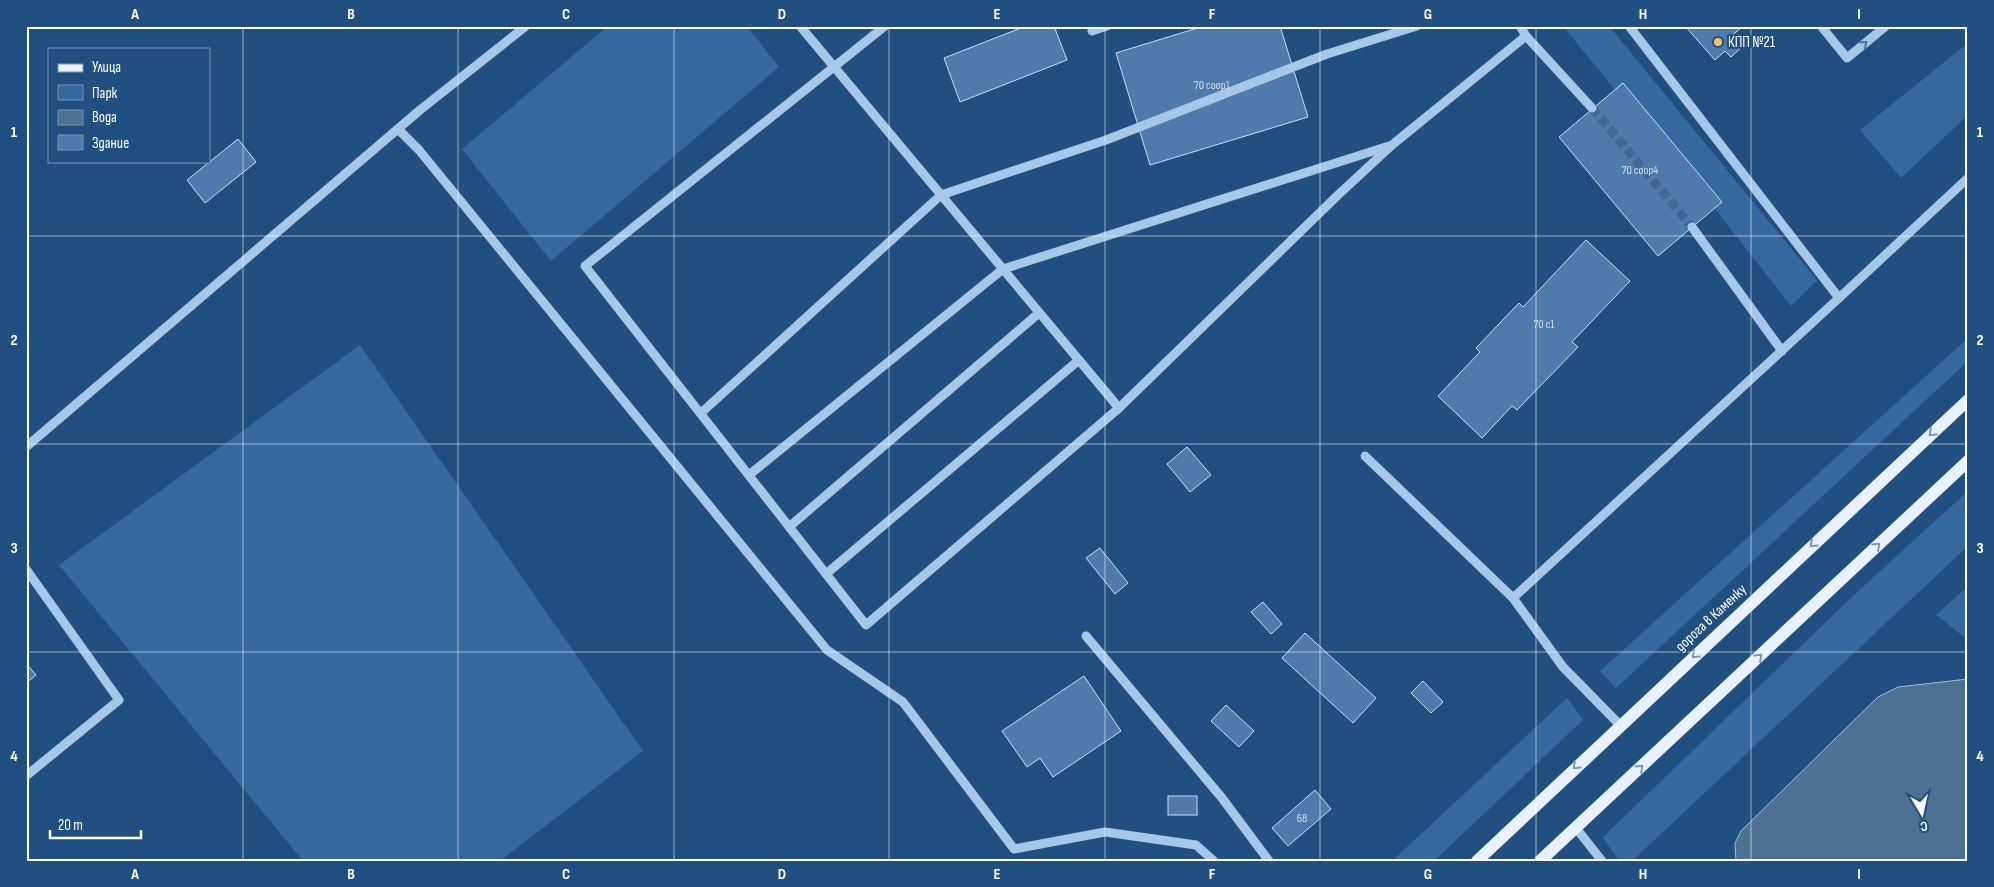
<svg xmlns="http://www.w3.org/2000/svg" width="1994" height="887" viewBox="0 0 1994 887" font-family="'Sofia Sans Condensed',sans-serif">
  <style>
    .green { fill: #35699d }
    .water { fill: #4e7093; stroke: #9ac2e8 }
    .building { fill: #4e7bab; stroke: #cae0f6 }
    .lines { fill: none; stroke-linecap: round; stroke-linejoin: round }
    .minor-tunnel { stroke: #426992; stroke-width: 9; stroke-dasharray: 9 4.5; stroke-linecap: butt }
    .minor { stroke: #a6c7e7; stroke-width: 9 }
    .major { stroke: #e8f1fd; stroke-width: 12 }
    .oneway { stroke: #49739e }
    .oneway2 { stroke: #7b98b8 }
    .grid { fill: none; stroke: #fff; stroke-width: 1; stroke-opacity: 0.55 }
    .poi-dot { fill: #f4c568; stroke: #214f7f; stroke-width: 2 }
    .labels { text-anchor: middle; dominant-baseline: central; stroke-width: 4; stroke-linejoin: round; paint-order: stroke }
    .number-label { font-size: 12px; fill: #d3deea }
    .poi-label { font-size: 15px; fill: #fff; stroke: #214f7f; text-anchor: start }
    .street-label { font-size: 15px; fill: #fff; stroke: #214f7f }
    .neatline { fill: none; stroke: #fff; stroke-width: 2 }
    .grid-label { font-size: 16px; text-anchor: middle; font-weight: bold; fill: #fff }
  </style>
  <rect width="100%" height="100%" fill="#214f7f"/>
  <g class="green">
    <path d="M608 26H747L779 67 551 261 462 149Z"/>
    <path d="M1563 26H1609L1817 280 1791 306 1715 209 1722 202 1623 83 1615 90Z"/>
    <path d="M1968 43V115L1901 178 1860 130Z"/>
    <path d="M1968 338V361L1616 688 1600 671Z"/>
    <path d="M360 345 643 751 500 861H303L59 565Z"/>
    <path d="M1968 491V546L1632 861H1619L1603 837 1855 594Z"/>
    <path d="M1968 586V640L1936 615Z"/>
    <path d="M1567 698 1583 720 1434 861H1392Z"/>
  </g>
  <path class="water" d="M1968 679V861H1736L1735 843 1741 831 1878 697 1898 687Z"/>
  <g class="building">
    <path d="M1026 26H1054L1067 60 960 102 944 58Z"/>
    <path d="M1204 26H1280L1308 117 1150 165 1116 53Z"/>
    <path d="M1685 26H1740L1741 28 1731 36 1742 47 1731 57 1725 51 1715 60Z"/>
    <path d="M1623 83 1722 202 1658 256 1559 137Z"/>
    <path d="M238 139 256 162 205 203 187 180Z"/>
    <path d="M1586 240 1630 281 1572 342 1578 347 1517 410 1512 406 1482 438 1438 396 1480 352 1476 348 1519 303 1523 307Z"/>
    <path d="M1187 447 1211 475 1190 492 1167 464Z"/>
    <path d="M1100 548 1128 583 1115 594 1086 558Z"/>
    <path d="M1263 602 1282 624 1271 634 1251 612Z"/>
    <path d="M1305 633 1376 698 1353 723 1282 658Z"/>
    <path d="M26 663 36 675 26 683Z"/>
    <path d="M1084 676 1121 731 1053 777 1040 758 1027 767 1002 731Z"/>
    <path d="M1423 681 1443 702 1431 713 1411 693Z"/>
    <path d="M1226 705 1254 731 1239 747 1211 721Z"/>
    <path d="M1315 790 1331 809 1288 846 1272 828Z"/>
    <rect x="1168" y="796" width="29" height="19"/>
  </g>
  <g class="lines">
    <path class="minor-tunnel" d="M1592 108 1692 227"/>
    <g class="minor">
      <path d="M800 26 1119 408"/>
      <path d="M885 26 585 266 866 625 1119 408 1338 195 1392 145 1526 36"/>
      <path d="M1520 26 1526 36 1592 108"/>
      <path d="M1629 26 1839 298 1968 178"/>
      <path d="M1821 26 1847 58 1886 26"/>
      <path d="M1092 31 1107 26"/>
      <path d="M398 129 419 150 827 650 903 702 1014 849 1105 832 1196 845 1214 861"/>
      <path d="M1692 227 1782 351"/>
      <path d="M701 413 941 195 1106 140 1327 54 1417 26"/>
      <path d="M26 447 420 110 526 26"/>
      <path d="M1365 456 1513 598 1563 667 1620 725"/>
      <path d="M749 475 1003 269 1389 146"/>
      <path d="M789 527 1039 313"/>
      <path d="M26 569 119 700 26 776"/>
      <path d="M826 574 1079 360"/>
      <path d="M1513 598 1839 298"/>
      <path d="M1086 636 1222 798 1269 861"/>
      <path d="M1576 828 1602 861"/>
    </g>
    <g class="major">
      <path d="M1477 861 1968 400"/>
      <path d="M1540 861 1968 461"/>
    </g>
  </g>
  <defs><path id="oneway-chevron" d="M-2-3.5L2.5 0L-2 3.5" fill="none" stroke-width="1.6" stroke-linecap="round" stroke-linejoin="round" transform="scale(1.25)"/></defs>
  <use class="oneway" href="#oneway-chevron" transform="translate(1864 44) rotate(-39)"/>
  <g class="oneway2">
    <use href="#oneway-chevron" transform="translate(1932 433) rotate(137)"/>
    <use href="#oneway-chevron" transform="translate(1813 544) rotate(137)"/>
    <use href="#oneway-chevron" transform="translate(1877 546) rotate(-43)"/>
    <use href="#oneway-chevron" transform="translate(1695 655) rotate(137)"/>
    <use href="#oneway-chevron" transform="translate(1759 657) rotate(-43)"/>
    <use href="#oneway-chevron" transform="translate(1576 766) rotate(136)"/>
    <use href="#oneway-chevron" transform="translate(1640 768) rotate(-43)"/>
  </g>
  <path class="grid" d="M243 26V861M458 26V861M674 26V861M889 26V861M1105 26V861M1320 26V861M1536 26V861M1751 26V861M26 236H1968M26 444H1968M26 652H1968"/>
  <circle class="poi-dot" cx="1718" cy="42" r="5"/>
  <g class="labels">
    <g class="number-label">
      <text x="1212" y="85">70 соор1</text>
      <text x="1640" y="170">70 соор4</text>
      <text x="1544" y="324">70 с1</text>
      <text x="1302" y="818">68</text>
    </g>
    <g class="poi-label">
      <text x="1728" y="42">КПП №21</text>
    </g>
    <g class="street-label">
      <text transform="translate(1711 618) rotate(-43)">дорога в Каменку</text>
    </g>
  </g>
  <rect width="1994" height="887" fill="none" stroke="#214f7f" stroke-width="55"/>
  <rect x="48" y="48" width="162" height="115" fill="#214f7f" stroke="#7a95b2"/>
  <rect x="58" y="64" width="25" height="8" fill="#e8f1fd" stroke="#7a95b2"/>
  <text x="92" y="72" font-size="15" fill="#ffffff">Улица</text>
  <rect x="58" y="85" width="25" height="15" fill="#35699d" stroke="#7a95b2"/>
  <text x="92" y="98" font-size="15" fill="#ffffff">Парк</text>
  <rect x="58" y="110" width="25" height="15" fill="#4e7093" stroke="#7a95b2"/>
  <text x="92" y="122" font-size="15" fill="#ffffff">Вода</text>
  <rect x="58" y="135" width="25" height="15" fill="#4e7bab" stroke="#7a95b2"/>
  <text x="92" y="148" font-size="15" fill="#ffffff">Здание</text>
  <g transform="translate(1922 814) rotate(171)" stroke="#214f7f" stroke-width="4" paint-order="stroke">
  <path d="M0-4L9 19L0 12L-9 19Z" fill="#ffffff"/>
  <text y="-8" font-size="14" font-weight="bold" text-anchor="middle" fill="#ffffff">С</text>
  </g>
  <path d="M50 830v8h91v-8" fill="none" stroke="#ffffff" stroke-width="2.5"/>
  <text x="58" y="830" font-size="15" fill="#ffffff" stroke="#214f7f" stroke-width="4" paint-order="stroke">20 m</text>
  <rect x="28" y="28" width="1938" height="832" class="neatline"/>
  <g class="grid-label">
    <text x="135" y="19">A</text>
    <text x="351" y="19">B</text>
    <text x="566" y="19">C</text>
    <text x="782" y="19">D</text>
    <text x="997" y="19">E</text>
    <text x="1212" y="19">F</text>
    <text x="1428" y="19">G</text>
    <text x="1643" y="19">H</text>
    <text x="1859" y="19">I</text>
    <text x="14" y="137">1</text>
    <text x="1980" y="137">1</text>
    <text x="14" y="345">2</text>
    <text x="1980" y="345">2</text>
    <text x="14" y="553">3</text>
    <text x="1980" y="553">3</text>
    <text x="14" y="761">4</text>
    <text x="1980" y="761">4</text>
    <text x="135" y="879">A</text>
    <text x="351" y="879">B</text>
    <text x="566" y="879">C</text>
    <text x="782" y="879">D</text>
    <text x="997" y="879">E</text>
    <text x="1212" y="879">F</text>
    <text x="1428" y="879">G</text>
    <text x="1643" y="879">H</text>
    <text x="1859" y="879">I</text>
  </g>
</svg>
